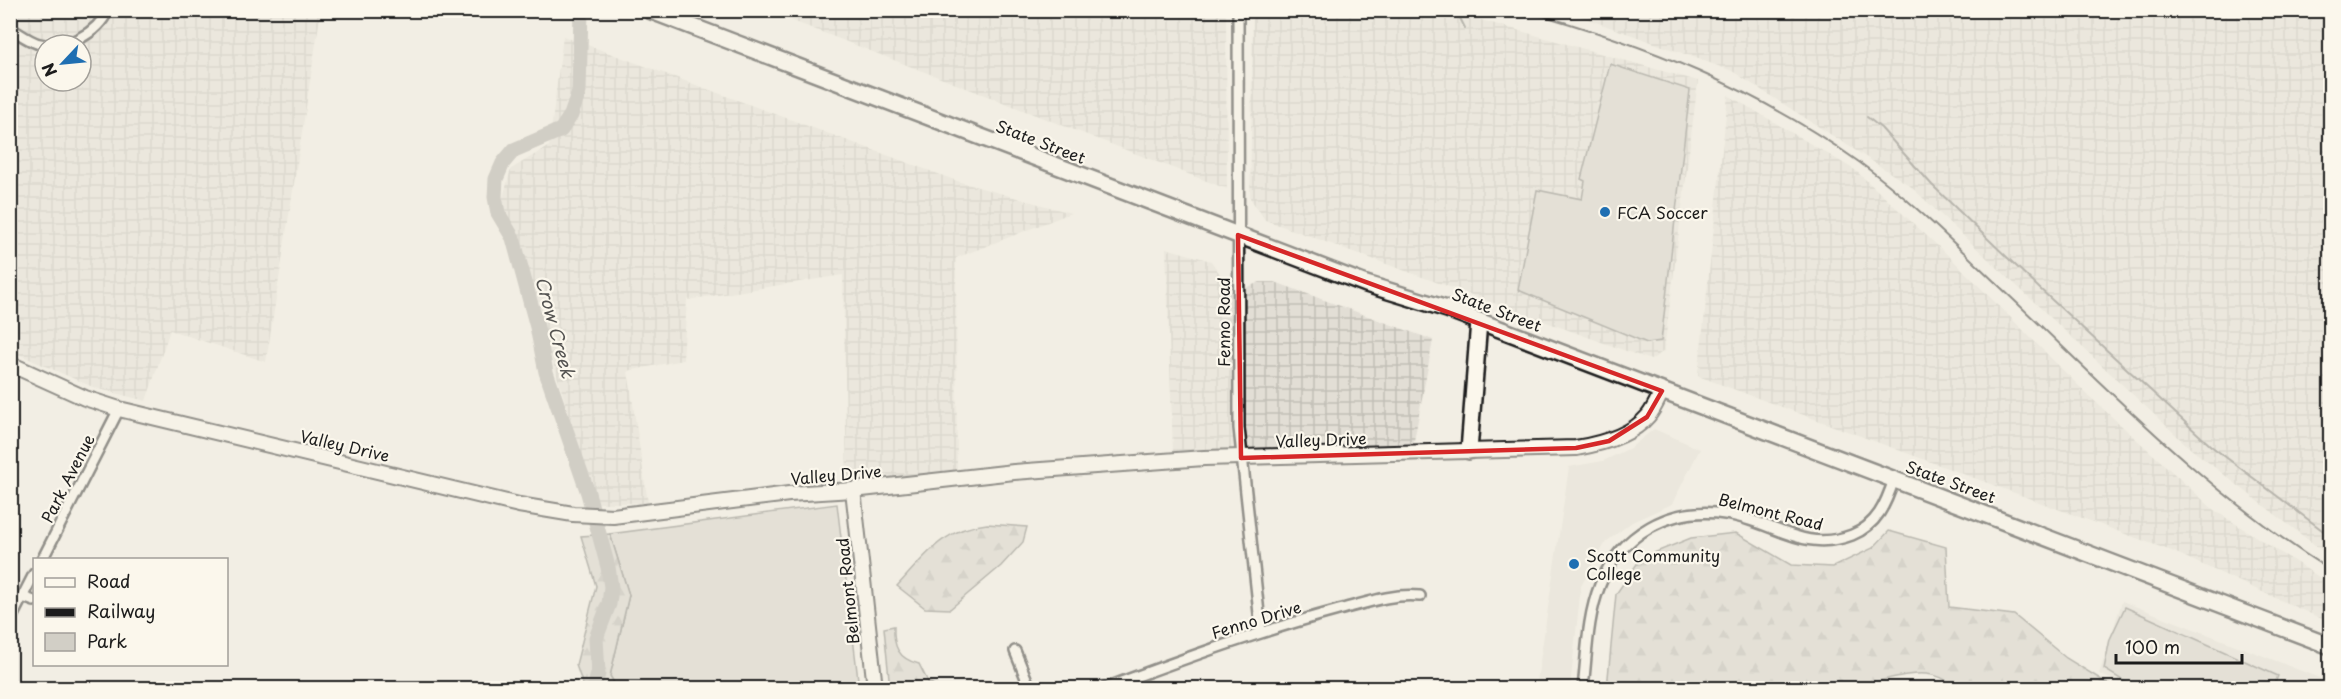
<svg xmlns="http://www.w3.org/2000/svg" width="2341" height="699" viewBox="0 0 2341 699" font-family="'Playpen Sans',sans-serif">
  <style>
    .built { fill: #e2ded5 }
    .industrial { fill: url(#industrial-grid); fill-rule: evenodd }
    .green { fill: #d2cfc6; stroke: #777671; stroke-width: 1.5 }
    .forest { fill: url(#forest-firs); stroke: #777671; stroke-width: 1.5 }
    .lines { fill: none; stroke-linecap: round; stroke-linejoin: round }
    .stream { stroke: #716f6b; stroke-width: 2 }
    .river { stroke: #a9a6a0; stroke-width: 15 }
    .street-casing { stroke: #1c1c1c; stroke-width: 14 }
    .secondary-casing { stroke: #1c1c1c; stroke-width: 18 }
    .primary-casing { stroke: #1c1c1c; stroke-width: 20 }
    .street { stroke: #fbf7ec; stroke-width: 9 }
    .secondary { stroke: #fbf7ec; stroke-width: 14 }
    .primary { stroke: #fbf7ec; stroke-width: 15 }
    .rail { stroke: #1c1c1c; stroke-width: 2 }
    .marked { fill: none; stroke: #d62828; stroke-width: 4.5; stroke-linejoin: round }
    .poi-dot { fill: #1f6fb2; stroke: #fbf7ec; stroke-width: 2 }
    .labels { text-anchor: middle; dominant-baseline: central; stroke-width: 4.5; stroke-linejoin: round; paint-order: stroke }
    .street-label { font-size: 16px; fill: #1c1c1c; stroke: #fbf7ec }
    .poi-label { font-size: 16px; fill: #1c1c1c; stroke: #fbf7ec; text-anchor: start }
    .water-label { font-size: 18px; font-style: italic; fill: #545351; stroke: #fbf7ec }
  </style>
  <defs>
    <pattern id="industrial-grid" width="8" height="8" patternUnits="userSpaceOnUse" patternTransform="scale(1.5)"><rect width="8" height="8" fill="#e2ded5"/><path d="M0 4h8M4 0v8" fill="none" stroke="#c1beb6"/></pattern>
    <pattern id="forest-firs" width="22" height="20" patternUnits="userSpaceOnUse" patternTransform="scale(1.5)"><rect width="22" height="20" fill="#d2cfc6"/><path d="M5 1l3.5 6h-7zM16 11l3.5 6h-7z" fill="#b4b1aa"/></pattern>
  </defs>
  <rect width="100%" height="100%" fill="#f2eee4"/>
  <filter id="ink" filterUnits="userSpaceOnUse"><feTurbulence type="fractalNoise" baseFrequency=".0167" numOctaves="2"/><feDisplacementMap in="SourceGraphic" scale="12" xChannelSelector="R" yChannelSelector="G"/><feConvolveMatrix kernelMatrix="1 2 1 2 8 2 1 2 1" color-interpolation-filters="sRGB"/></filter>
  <g filter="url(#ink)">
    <g class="built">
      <path d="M1654 429 1700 449 1672 504 1632 522 1606 542 1581 586 1570 688H1536L1569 467 1603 461 1630 448Z"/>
      <path d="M2122 601 2330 682V688H2130L2099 674Z"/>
    </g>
    <g class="industrial">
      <path d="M11 11H321L266 362 170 330 146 401 95 388 11 351ZM45 45H81V81H45Z"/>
      <path d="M767 11H1226L1227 189Z"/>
      <path d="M1253 11H1449L1698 81 1664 351 1651 360 1265 220 1250 198Z"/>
      <path d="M1565 11H2330V557L2191 449 1909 185 1732 71Z"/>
      <path d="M563 36 960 182 1071 213 956 258 957 474 847 484 843 275 687 300 683 360 628 371 648 503H597L502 201 511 169 549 146Z"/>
      <path d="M1728 95 1855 170 1951 258 2089 396 2214 510 2330 584V606L2322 619 2174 552 1698 376Z"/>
      <path d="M1166 248 1211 261 1233 293 1260 282H1275L1433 340 1413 446 1173 454Z"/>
    </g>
    <g class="green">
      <path d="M1610 64 1690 90 1661 341 1647 343 1518 290 1537 190 1582 199 1585 181 1581 179Z"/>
      <path d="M837 504 859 688H617L610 676 629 595 610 534Z"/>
      <path d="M2125 607 2278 676 2273 688H2135L2104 669 2110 639Z"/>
    </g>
    <g class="forest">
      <path d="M987 524 1027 527 1023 542 1001 566 950 609 925 608 897 586C927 554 942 529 987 524Z"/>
      <path d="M1889 531 1946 547 1949 607 2014 615 2066 658 2115 688H1955C1934 664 1900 676 1874 682L1871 688H1607L1616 594 1641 558 1691 538 1736 533 1791 565 1833 567 1873 548Z"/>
      <path d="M610 534 629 595 610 676 617 688H581L583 685 576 665 596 586 581 536Z"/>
      <path d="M894 626C893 646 898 659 919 664L928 682 940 688H890L884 628Z"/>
    </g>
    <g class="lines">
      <g class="stream">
        <path d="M1456 10 1465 28"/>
        <path d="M1867 117 1881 128 1932 185 2039 288 2211 446 2330 536"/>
      </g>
      <path class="river" d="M581 10 579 92 571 115 561 130 514 150 503 163 496 179 495 197 498 213 513 238 537 327 546 372 588 493 608 567 611 587 609 604 596 638 598 674 594 688"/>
      <g class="street-casing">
        <g id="street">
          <path d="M1238 10 1239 428 1261 632"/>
          <path d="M10 28C19 33 30 42 40 44 66 50 97 34 108 10"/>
          <path d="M42 560 119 409"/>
          <path d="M23 597 34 601"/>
          <path d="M10 621 34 574"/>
          <path d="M1015 651 1030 688"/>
          <path d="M1105 688C1181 660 1256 632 1335 611 1363 604 1391 593 1420 596"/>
          <path d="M1583 688C1587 654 1587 617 1600 585 1609 561 1627 540 1650 527 1673 514 1698 510 1725 514 1772 520 1802 554 1852 535 1877 525 1886 504 1894 479"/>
        </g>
      </g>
      <g class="secondary-casing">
        <g id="secondary">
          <path d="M10 364 85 398 119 409 519 505 573 514 613 516 789 494 853 490 1014 472 1204 458 1576 448C1600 444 1632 435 1648 416 1654 409 1658 399 1662 391"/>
          <path d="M853 490 875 688"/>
        </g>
      </g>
      <g class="primary-casing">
        <g id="primary">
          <path d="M649 10 1366 284 1447 309 2330 646"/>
          <path d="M1469 451 1479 321"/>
        </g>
      </g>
      <use href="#street" class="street"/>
      <use href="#secondary" class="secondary"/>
      <use href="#primary" class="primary"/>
      <path class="rail" d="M1523 10C1644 44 1756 88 1859 162 1909 198 1953 242 1997 284 2104 385 2205 492 2330 570"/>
    </g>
  </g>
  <path d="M0 0H2341V699H0ZM1238 235 1662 391 1647 417 1609 441 1576 448 1241 458Z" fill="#f2eee4" fill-opacity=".55" fill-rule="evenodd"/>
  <path class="marked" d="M1238 235 1662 391 1647 417 1609 441 1576 448 1241 458Z"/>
  <g class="poi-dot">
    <circle cx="1605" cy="212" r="6"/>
    <circle cx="1574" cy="564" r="6"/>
  </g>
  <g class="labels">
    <g class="street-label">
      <text transform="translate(1041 141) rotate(21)">State Street</text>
      <text transform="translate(1497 309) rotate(21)">State Street</text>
      <text transform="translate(1223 322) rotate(-90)">Fenno Road</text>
      <text transform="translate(1321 439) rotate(-2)">Valley Drive</text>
      <text transform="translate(345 445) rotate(13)">Valley Drive</text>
      <text transform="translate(836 474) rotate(-5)">Valley Drive</text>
      <text transform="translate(67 478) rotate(-63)">Park Avenue</text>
      <text transform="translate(1951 481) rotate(20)">State Street</text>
      <text transform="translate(1771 511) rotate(14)">Belmont Road</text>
      <text transform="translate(847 591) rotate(-96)">Belmont Road</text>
      <text transform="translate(1256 619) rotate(-17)">Fenno Drive</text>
    </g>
    <g class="poi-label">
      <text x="1617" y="212">FCA Soccer</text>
      <text x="1586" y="555">Scott Community<tspan x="1586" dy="18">College</tspan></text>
    </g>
    <g class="water-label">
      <text transform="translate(556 327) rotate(75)">Crow Creek</text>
    </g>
  </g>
  <rect width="2341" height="699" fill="none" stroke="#fbf7ec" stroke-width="36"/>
  <rect x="18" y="18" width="2305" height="663" fill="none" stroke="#1c1c1c" stroke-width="2" filter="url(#ink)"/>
  <rect x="33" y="558" width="195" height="108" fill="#fbf7ec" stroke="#a29f99" stroke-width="1.5"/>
  <rect x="45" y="578" width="30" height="9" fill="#fbf7ec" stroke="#a29f99" stroke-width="1.5"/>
  <text x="87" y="588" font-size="18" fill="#1c1c1c">Road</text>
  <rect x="45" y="608" width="30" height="9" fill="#1c1c1c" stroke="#a29f99" stroke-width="1.5"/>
  <text x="87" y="618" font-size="18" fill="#1c1c1c">Railway</text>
  <rect x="45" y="633" width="30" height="18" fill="#d2cfc6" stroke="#a29f99" stroke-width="1.5"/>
  <text x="87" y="648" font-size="18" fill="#1c1c1c">Park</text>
  <g transform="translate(63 63) rotate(244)"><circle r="28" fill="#fbf7ec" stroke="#a29f99" stroke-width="1.5"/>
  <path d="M0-4.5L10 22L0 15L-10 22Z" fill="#1f6fb2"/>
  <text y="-9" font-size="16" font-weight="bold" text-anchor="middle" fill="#1c1c1c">N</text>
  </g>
  <path d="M2116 654v9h126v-9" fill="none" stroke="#1c1c1c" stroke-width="3"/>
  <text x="2125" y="654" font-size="18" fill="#1c1c1c" stroke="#fbf7ec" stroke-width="4.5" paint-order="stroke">100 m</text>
</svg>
